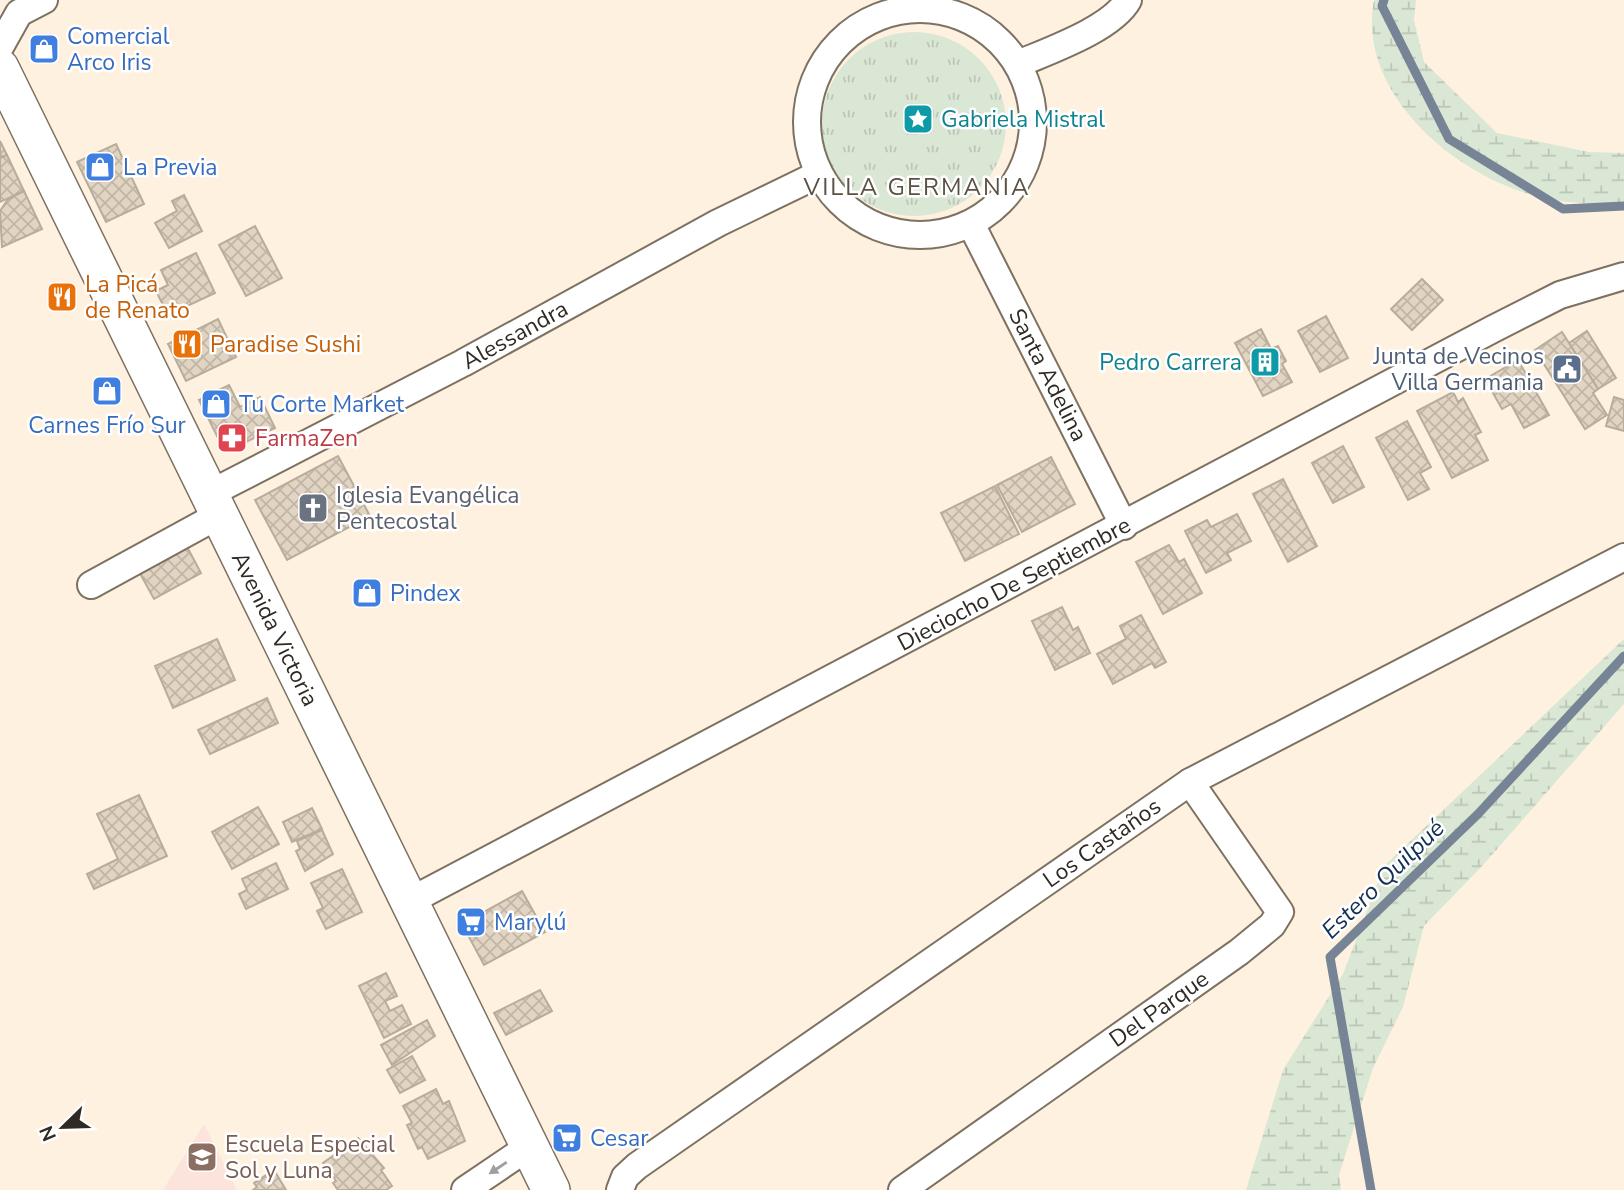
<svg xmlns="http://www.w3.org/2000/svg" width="1624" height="1190" viewBox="0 0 1624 1190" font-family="'Nunito Sans',sans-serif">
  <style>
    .education { fill: #fce3db }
    .grass { fill: url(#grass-tufts) }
    .wetland { fill: url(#wetland-marsh) }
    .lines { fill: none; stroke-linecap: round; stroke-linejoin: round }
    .stream { stroke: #778496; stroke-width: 9 }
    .building { fill: url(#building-cross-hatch); stroke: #b8ac9b; stroke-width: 2 }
    .street-casing { stroke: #7d7161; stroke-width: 30 }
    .secondary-casing { stroke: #7d7161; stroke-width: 40 }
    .street { stroke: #fff; stroke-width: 26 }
    .secondary { stroke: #fff; stroke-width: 37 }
    .oneway { fill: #a19f9c }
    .labels { text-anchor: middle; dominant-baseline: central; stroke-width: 5; stroke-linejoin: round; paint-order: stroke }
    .shop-label { font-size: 23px; fill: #366cbe; stroke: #fff; text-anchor: start }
    .culture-label { font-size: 23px; fill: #0d838f; stroke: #fff; text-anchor: start }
    .food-label { font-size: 23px; fill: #c56008; stroke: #fff; text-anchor: start }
    .street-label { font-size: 23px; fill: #2f2a23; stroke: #fff }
    .service-label { font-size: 23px; fill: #4e5e75; stroke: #fff; text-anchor: end }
    .health-label { font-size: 23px; fill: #be3a42; stroke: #fff; text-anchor: start }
    .worship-label { font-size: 23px; fill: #5b616d; stroke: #fff; text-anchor: start }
    .education-label { font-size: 23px; fill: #785e54; stroke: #fff; text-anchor: start }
    .neighbourhood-label { font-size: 24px; letter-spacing: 2px; fill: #5c5142; stroke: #fff }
    .water-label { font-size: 24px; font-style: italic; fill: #122f55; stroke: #fff }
  </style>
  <defs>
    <pattern id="grass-tufts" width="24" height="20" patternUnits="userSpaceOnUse" patternTransform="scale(1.75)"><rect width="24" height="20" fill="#dae7d5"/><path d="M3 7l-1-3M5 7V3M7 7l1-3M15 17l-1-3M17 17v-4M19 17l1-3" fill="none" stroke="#bbc6b7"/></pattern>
    <pattern id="wetland-marsh" width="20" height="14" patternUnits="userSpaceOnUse" patternTransform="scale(1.75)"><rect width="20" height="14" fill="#dae7d5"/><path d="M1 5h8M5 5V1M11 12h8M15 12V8" fill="none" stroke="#bbc6b7"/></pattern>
    <pattern id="building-cross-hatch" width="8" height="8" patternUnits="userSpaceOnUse" patternTransform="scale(1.75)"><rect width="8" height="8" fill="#e1d4c2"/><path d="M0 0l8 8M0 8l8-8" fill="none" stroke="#c1b6a6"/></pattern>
  </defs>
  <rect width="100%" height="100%" fill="#fff1df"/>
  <path class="education" d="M204 1124 237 1190H163Z"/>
  <circle class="grass" cx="914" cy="124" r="92"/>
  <g class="wetland">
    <path d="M1374 0H1416L1414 20 1424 62 1497 133 1589 152 1624 153V204C1597 204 1570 204 1544 198 1459 179 1356 95 1374 0Z"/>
    <path d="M1624 639V704L1484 864 1424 926 1403 1007 1373 1068 1339 1175 1341 1190H1246L1283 1070 1343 974 1384 866Z"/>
  </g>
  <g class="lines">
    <g class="stream">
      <path d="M1384 0 1382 6 1449 139 1563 209 1624 206"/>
      <path d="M1371 1190 1330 957 1478 814 1624 656"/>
    </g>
  </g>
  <g class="building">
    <path d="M0 141 7 155 0 158Z"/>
    <path d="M116 144 144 204 106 222 77 162Z"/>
    <path d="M7 155 24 191 0 202V158Z"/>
    <path d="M24 191 42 229 2 247 0 211 8 199Z"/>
    <path d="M184 195 202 231 169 248 155 223 177 211 172 201Z"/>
    <path d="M255 226 282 278 246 296 219 245Z"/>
    <path d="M196 253 215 293 168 315 156 291 168 285 161 270Z"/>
    <path d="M1422 279 1443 300 1412 330 1391 309Z"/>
    <path d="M1326 316 1348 358 1320 372 1298 331Z"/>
    <path d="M218 319 236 357 186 381 168 344Z"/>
    <path d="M1261 329 1271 349 1278 346 1286 361 1282 364 1292 382 1263 396 1235 343Z"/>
    <path d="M1587 331 1616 378 1598 389 1569 343Z"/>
    <path d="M1562 332 1598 389 1593 393 1607 415 1585 429 1535 350Z"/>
    <path d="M1518 360 1549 415 1524 428 1511 404 1502 409 1485 379Z"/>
    <path d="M229 385 240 407 260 397 275 428 225 452 199 400Z"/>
    <path d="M1453 392 1458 402 1463 398 1481 432 1475 435 1488 460 1452 478 1417 411Z"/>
    <path d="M1614 397 1624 400V431L1606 426Z"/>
    <path d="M1407 421 1431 467 1420 473 1429 489 1408 500 1376 438Z"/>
    <path d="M1343 446 1364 487 1333 503 1312 463Z"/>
    <path d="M338 456 370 516 287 560 255 500Z"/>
    <path d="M1051 457 1075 504 1022 532 997 485Z"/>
    <path d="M1283 479 1317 546 1288 562 1253 494Z"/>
    <path d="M995 486 1019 534 965 561 941 513Z"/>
    <path d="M1237 514 1251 541 1227 553 1231 560 1206 573 1185 531 1207 520 1211 527Z"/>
    <path d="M185 543 201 573 154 599 137 568Z"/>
    <path d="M1169 545 1179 562 1184 559 1202 593 1163 614 1136 562Z"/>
    <path d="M1062 607 1073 630 1078 627 1090 653 1055 670 1032 621Z"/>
    <path d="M1141 615 1166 662 1155 668 1152 663 1113 684 1097 654 1126 639 1120 626Z"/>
    <path d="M217 639 235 680 173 708 155 666Z"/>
    <path d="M267 698 278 723 210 754 198 730Z"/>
    <path d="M139 795 167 856 94 889 87 874 118 859 97 814Z"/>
    <path d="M258 807 279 844 232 869 212 832Z"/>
    <path d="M312 808 322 829 292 842 283 822Z"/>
    <path d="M322 830 333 854 305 871 296 851 300 849 297 841Z"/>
    <path d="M276 863 288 889 246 909 239 894 247 890 242 879Z"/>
    <path d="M342 869 362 912 326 929 317 911 323 908 311 883Z"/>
    <path d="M522 891 545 932 484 965 462 924Z"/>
    <path d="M386 973 397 996 385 1001 390 1011 402 1005 411 1024 384 1038 359 986Z"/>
    <path d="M540 990 552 1011 506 1035 494 1013Z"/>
    <path d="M427 1020 435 1036 392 1065 381 1045Z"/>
    <path d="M412 1056 425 1080 400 1093 387 1070Z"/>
    <path d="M436 1089 443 1104 449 1101 465 1141 428 1159 422 1147 418 1149 407 1125 412 1123 403 1106Z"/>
    <path d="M358 1138 384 1168 381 1170 392 1186 386 1190H338L333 1183 336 1181 323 1163Z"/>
    <path d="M274 1170 286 1190H253L257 1187 254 1183Z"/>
  </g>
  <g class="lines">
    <g class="street-casing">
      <g id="street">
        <circle cx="920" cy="122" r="113"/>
        <path d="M0 47 19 13 44 0"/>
        <path d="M1018 64C1048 51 1112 29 1128 0"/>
        <path d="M971 224 1124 526"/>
        <path d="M209 494 463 363 718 223 819 174"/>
        <path d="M91 585 219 515"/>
        <path d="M408 902 1493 329 1560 295 1624 276"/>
        <path d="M465 1190 530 1146"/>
        <path d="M620 1190 625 1177 637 1166 1190 782 1624 557"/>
        <path d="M902 1190 1239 952 1272 925 1280 912 1190 782"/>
      </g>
    </g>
    <g class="secondary-casing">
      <path id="secondary" d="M0 68 551 1190"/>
    </g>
    <use href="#street" class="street"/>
    <use href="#secondary" class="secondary"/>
  </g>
  <defs><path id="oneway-solid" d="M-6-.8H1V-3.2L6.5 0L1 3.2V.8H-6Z" transform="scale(1.75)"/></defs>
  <use class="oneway" href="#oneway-solid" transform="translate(498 1168) rotate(146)"/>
  <defs>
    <g id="shop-square" transform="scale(1.575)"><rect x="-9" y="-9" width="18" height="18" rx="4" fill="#3f7fe0" stroke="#fff"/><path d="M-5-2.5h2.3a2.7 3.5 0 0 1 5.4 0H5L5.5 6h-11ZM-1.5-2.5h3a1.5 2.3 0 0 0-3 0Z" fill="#fff"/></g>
    <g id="sight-square" transform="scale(1.575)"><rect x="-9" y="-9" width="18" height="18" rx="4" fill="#0f9aa8" stroke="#fff"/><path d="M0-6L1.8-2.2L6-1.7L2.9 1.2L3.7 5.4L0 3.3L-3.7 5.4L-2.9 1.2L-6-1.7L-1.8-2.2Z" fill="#fff"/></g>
    <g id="restaurant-square" transform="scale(1.575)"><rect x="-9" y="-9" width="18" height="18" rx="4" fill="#e8710a" stroke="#fff"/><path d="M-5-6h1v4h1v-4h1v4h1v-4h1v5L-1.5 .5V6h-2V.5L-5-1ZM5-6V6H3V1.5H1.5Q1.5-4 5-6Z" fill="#fff"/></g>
    <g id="building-square" transform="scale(1.575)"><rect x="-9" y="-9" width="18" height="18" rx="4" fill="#0f9aa8" stroke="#fff"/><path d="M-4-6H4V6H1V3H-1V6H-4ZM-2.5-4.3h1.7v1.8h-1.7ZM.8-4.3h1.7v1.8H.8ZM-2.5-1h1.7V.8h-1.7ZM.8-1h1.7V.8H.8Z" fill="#fff"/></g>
    <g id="civic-square" transform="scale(1.575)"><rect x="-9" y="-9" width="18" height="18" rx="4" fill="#5c6f8a" stroke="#fff"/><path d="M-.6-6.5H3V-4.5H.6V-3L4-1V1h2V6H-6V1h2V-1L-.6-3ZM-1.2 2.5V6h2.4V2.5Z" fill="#fff"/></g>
    <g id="pharmacy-square" transform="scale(1.575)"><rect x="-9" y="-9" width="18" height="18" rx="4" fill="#e0444e" stroke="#fff"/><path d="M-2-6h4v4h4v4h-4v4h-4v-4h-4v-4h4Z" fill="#fff"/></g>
    <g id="church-square" transform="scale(1.575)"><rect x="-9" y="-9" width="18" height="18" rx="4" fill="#6b7280" stroke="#fff"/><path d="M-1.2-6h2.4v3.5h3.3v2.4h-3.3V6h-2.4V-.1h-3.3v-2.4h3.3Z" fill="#fff"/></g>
    <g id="supermarket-square" transform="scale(1.575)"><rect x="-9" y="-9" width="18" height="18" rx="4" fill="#3f7fe0" stroke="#fff"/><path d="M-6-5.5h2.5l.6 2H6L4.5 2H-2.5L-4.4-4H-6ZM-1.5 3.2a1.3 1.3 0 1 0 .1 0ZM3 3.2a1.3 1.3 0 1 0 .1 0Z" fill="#fff"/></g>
    <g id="school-square" transform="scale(1.575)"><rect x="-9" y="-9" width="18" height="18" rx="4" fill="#8d6e63" stroke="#fff"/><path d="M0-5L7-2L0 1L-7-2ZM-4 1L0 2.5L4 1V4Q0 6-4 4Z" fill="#fff"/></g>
  </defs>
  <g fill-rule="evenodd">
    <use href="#shop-square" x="44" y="49"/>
    <use href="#sight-square" x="918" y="119"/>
    <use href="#shop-square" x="100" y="167"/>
    <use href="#restaurant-square" x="62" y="297"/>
    <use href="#restaurant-square" x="187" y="344"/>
    <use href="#building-square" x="1265" y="362"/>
    <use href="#civic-square" x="1567" y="369"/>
    <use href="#shop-square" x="107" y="391"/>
    <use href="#shop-square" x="216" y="404"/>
    <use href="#pharmacy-square" x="232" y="438"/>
    <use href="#church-square" x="313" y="508"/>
    <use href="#shop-square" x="367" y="593"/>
    <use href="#supermarket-square" x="471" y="922"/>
    <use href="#supermarket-square" x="567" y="1138"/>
    <use href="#school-square" x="202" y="1157"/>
  </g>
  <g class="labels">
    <g class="shop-label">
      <text x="67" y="36">Comercial<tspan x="67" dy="26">Arco Iris</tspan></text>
      <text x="123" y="167">La Previa</text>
      <text x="239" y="404">Tu Corte Market</text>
      <text x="107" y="425" text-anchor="middle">Carnes Frío Sur</text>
      <text x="390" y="593">Pindex</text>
      <text x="494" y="922">Marylú</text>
      <text x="590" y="1138">Cesar</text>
    </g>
    <g class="culture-label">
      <text x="941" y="119">Gabriela Mistral</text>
      <text x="1242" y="362" text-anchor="end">Pedro Carrera</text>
    </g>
    <g class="food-label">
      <text x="85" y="284">La Picá<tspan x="85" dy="26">de Renato</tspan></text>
      <text x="210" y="344">Paradise Sushi</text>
    </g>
    <g class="street-label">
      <text transform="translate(515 335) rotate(-29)">Alessandra</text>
      <text transform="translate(1048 375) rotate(63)">Santa Adelina</text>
      <text transform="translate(1014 584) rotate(-28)">Dieciocho De Septiembre</text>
      <text transform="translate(275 629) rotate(64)">Avenida Victoria</text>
      <text transform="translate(1102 843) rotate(-35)">Los Castaños</text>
      <text transform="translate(1159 1009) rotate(-35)">Del Parque</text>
    </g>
    <g class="service-label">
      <text x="1544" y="356">Junta de Vecinos<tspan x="1544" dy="26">Villa Germania</tspan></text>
    </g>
    <g class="health-label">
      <text x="255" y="438">FarmaZen</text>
    </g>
    <g class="worship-label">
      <text x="336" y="495">Iglesia Evangélica<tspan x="336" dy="26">Pentecostal</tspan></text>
    </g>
    <g class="education-label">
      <text x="225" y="1144">Escuela Especial<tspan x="225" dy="26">Sol y Luna</tspan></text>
    </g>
    <g class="neighbourhood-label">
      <text x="917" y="187">VILLA GERMANIA</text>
    </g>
    <g class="water-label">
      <text transform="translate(1383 879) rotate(-44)">Estero Quilpué</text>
    </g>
  </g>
  <g transform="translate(63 1127) rotate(247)" stroke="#ffffff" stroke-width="5" paint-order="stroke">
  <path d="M0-5L12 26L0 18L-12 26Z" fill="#2f2a23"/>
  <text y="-10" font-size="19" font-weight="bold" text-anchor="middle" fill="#2f2a23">N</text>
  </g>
</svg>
